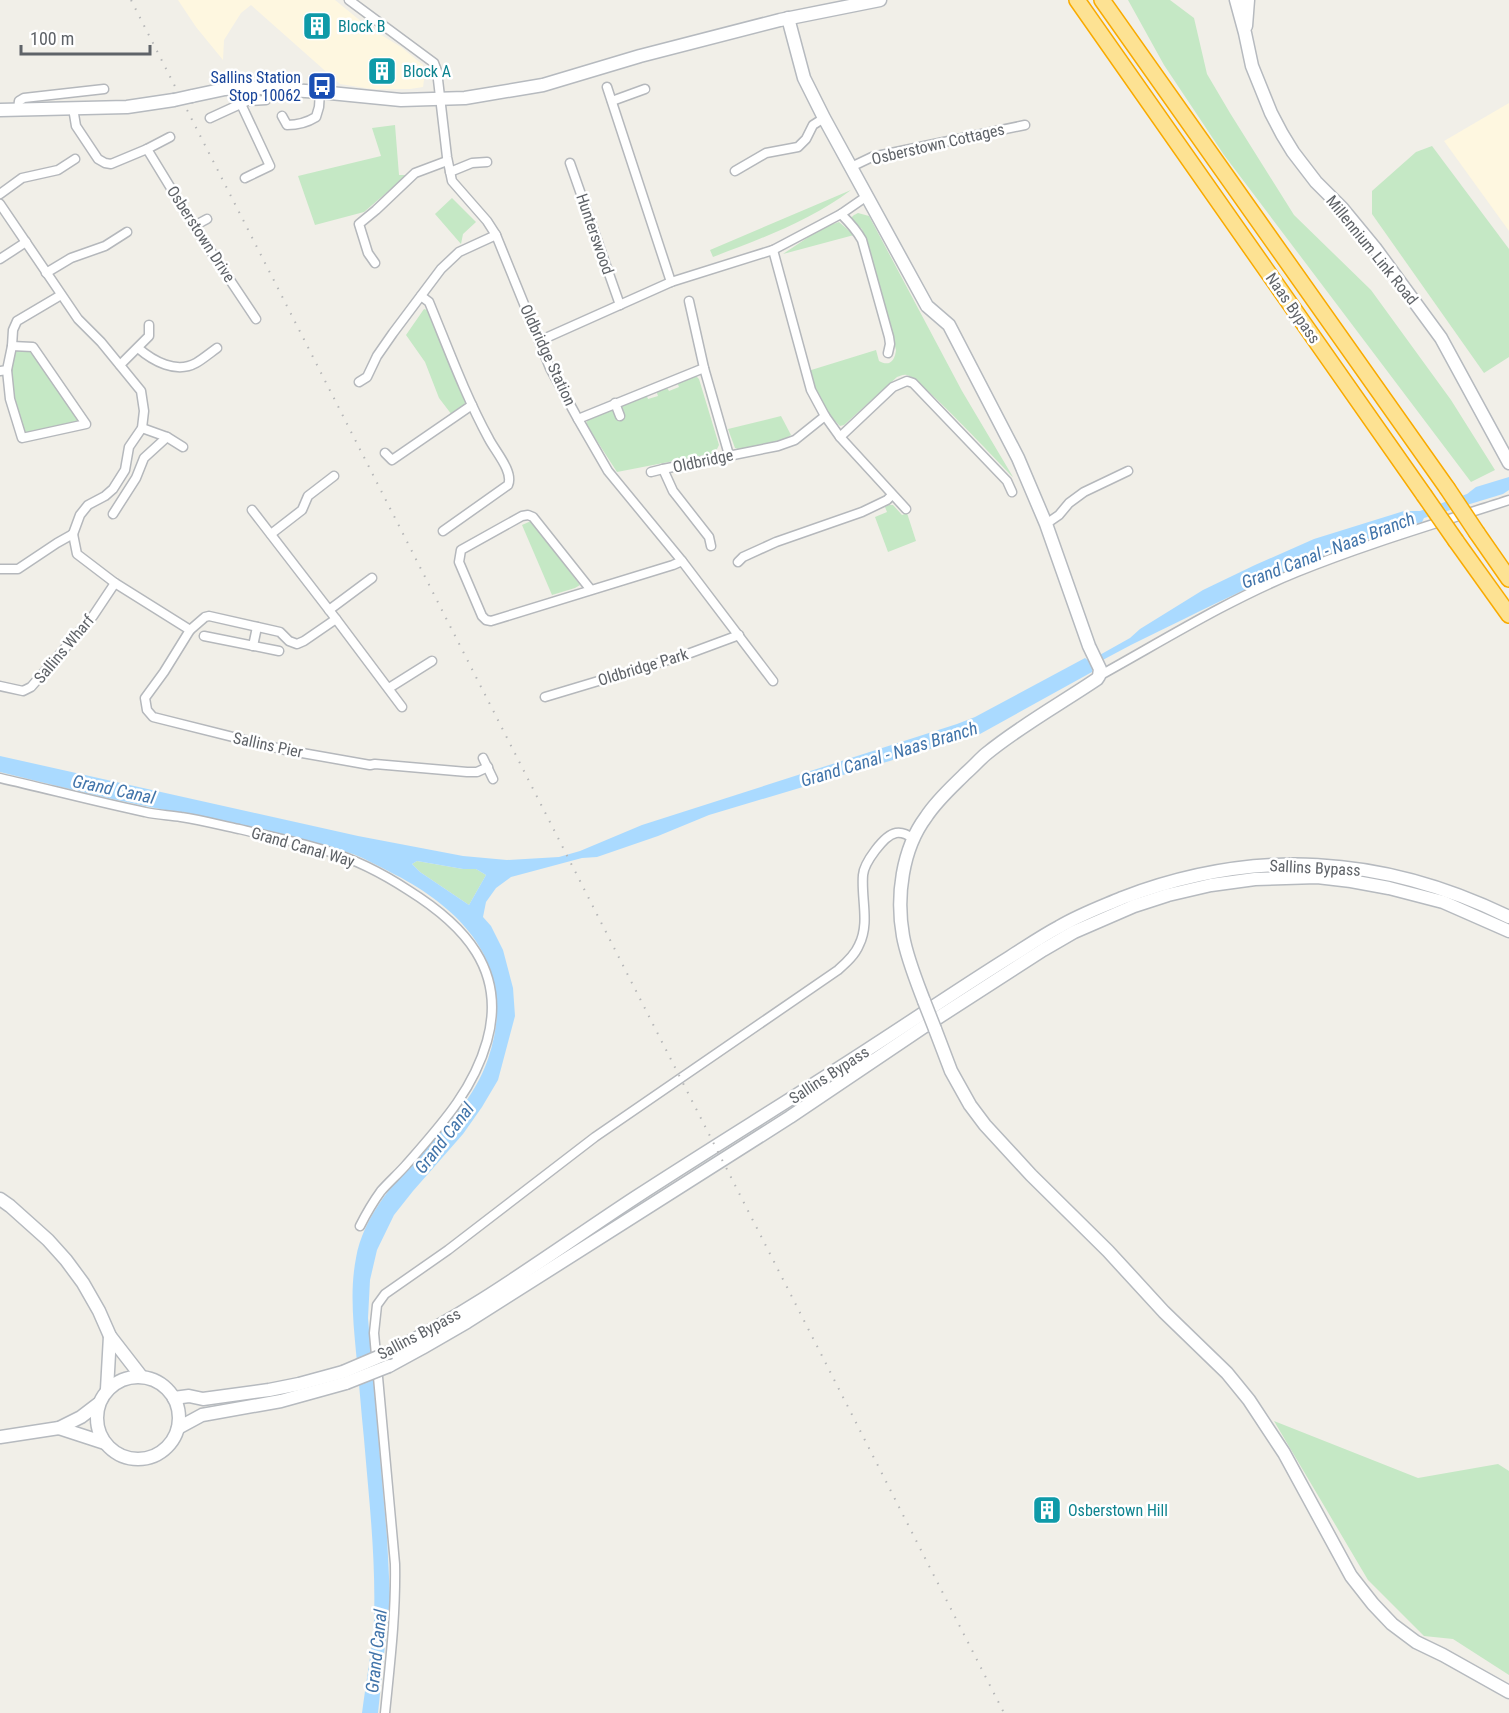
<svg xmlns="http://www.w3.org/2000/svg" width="1509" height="1713" viewBox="0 0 1509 1713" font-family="'Roboto Condensed',sans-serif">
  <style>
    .commercial { fill: #fef7e0 }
    .green { fill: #c5e8c5 }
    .water { fill: #aadaff; fill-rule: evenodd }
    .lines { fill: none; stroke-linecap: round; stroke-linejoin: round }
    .street-casing { stroke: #b5b8bc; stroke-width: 11 }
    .secondary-casing { stroke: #b6babf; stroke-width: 15 }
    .highway-casing { stroke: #f9ab00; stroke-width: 18 }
    .street { stroke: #fff; stroke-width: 8 }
    .secondary { stroke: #fff; stroke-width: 12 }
    .highway { stroke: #fde293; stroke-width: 15 }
    .rail { stroke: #b6b7b8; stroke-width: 2; stroke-dasharray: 1.5 8; stroke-linecap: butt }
    .secondary-bridge-casing { stroke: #b6babf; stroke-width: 15; stroke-linecap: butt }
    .highway-bridge-casing { stroke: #f9ab00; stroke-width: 18; stroke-linecap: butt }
    .secondary-bridge { stroke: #fff; stroke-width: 12 }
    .highway-bridge { stroke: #fde293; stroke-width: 15 }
    .labels { text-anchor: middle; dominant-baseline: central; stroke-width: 5; stroke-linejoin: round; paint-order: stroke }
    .culture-label { font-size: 16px; fill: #0d838f; stroke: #fff; text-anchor: start }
    .transit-label { font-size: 16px; fill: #164399; stroke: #fff; text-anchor: end }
    .street-label { font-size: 16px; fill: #5f6368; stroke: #fff }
    .water-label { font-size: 18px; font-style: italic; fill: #4174aa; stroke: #fff }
  </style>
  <rect width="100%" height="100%" fill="#f1efe8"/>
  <g class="commercial">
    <path d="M178 0H335L368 27 401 47 423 65 425 73 423 87 410 89H372L340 84 251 5 241 13 224 40 223 60 196 27Z"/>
    <path d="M1509 103V231L1444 141Z"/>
  </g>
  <g class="green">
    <path d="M1128 0H1170L1194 18 1207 74 1230 113 1294 215 1371 290 1451 400 1495 470 1471 482 1224 155 1164 65Z"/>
    <path d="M395 125 399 175H407L364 212 315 225 298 176 381 156 372 128Z"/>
    <path d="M1432 146 1509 249V357L1484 373 1372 214V191L1416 152Z"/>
    <path d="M851 190C810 221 760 239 713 257L710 250Z"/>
    <path d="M452 198 476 222 463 234 461 244 435 214Z"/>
    <path d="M858 213 869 216 962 391 1013 477C998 462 919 377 907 375 903 374 901 376 897 377L844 425 840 426C825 412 813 390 808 371L876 350 879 361C889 367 895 361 896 350L862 229 851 221C851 216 854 215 858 213Z"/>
    <path d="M839 222 854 235 783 254 822 228Z"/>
    <path d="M424 309 427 310 466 399 464 406 452 415 439 398 425 362 406 335Z"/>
    <path d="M15 346 34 348 84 424 22 436 9 373Z"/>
    <path d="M694 374 699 379 719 445 715 453 617 472 586 424 588 418 612 408 617 420 623 418 618 406 646 394 648 399 658 396 656 390 666 386 669 391 679 387 677 382Z"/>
    <path d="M781 416 791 435 782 441 738 449 735 448 728 429Z"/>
    <path d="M889 505H893L902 515 907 513 916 541 888 552 875 517 887 512 885 507Z"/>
    <path d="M531 521 580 585 575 588 552 595 522 525Z"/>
    <path d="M417 861 463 869H476L486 875 469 905 420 872 412 864Z"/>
    <path d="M1274 1421 1418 1478 1498 1464 1509 1471V1675L1453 1639 1424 1636 1368 1580Z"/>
  </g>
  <path class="water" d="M1509 477V490L1503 494 1424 518 1422 522C1343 544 1272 576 1198 612 1162 630 1127 646 1092 666V672L980 734 709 815 658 836 597 857 582 858 511 877 496 888 486 902 483 917 491 926 503 950 513 988 515 1016 498 1080 482 1107 463 1134 413 1191 394 1215 377 1250 370 1280 368 1318 387 1537 390 1597 378 1713H362C366 1682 372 1651 374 1620 376 1559 369 1499 364 1439 361 1410 359 1381 356 1352 353 1320 350 1289 356 1258 372 1176 462 1136 488 1059 519 969 466 910 390 872 378 866 366 859 353 854 341 850 327 847 314 843 260 828 206 818 150 807 100 797 50 784 0 772V756L358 836 463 856 507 860 559 857 580 851 642 825 957 724 975 717 1085 658 1089 661 1130 638 1140 629 1203 590 1255 565 1314 539 1404 511H1420L1467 494 1476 487ZM417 861 463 869H476L486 875 469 905 420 872 412 864Z"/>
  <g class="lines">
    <g class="street-casing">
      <g id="street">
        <path d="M349 0 434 63 437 71 447 157 452 181 487 221 496 235 550 368 578 419 608 471 682 561 773 681"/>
        <path d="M607 87 671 282"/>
        <path d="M612 101 645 89"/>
        <path d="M241 104 270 166 245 178"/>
        <path d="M73 108 76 126 98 159 105 163 111 164 147 149 194 226 256 319"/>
        <path d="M18 109 19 101 24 98 104 89"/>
        <path d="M282 116 287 125C297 125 308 122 316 117L319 107 320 92"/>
        <path d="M210 118 247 101 266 100V88"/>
        <path d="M147 149 170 137"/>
        <path d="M570 163 620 305"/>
        <path d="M851 167 872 157 1025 125"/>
        <path d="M735 171 766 153 798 147 806 139 813 125 824 118"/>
        <path d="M450 172 472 163 487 162"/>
        <path d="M0 194 22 178 58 170 75 159"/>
        <path d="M0 204 78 319 101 342 141 391 144 411 142 428 129 447 125 470 113 489 105 496 88 505 80 515 73 534"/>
        <path d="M841 214C848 221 857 231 862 240L889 337 890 344 888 353"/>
        <path d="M194 226 207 219"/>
        <path d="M773 250 811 390 825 416 840 437 906 509"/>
        <path d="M0 259 26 242"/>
        <path d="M375 263 368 253 359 224 376 210 415 173 447 161"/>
        <path d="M46 273 71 258 105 246 127 232"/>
        <path d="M421 296 429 302C448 348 465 395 489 439 495 451 514 472 508 485L443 531"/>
        <path d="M689 301 704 368 729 455"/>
        <path d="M539 341 671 282 773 250 841 214 867 196"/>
        <path d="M138 348C153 361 176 374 196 363 203 359 210 353 217 348"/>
        <path d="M120 365 149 336V325"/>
        <path d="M7 370 10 399 22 438 86 424 33 347 12 346"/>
        <path d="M0 371 7 370 12 346 13 330 17 321 61 295"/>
        <path d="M359 382 367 377 377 356 393 333 441 269 459 252 496 235"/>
        <path d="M615 403 620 416"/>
        <path d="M578 419 704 368"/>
        <path d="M142 428 167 437 183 447"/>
        <path d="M840 437 893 387 907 381 913 383 1007 481 1012 492"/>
        <path d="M385 453 392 460 472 405"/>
        <path d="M651 472 663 469"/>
        <path d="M113 514 136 478 144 458 167 437"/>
        <path d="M1046 524 1059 515 1069 503 1084 492 1128 471"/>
        <path d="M73 534 77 554 115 583 190 630 164 672 145 698 147 710 153 717 285 750 370 765 375 764 467 772H477L488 767"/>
        <path d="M271 534 302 510 308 496 334 476"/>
        <path d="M711 546 709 537 673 491 663 469 778 446 795 440 825 416"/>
        <path d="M738 562 743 557 776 542 862 512 887 500 892 495"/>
        <path d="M0 569H18L57 543 73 534"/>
        <path d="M591 590 533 517 528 515 522 516 461 550 459 562 482 616 486 620 491 621 673 565 682 561"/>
        <path d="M329 610 372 578"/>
        <path d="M336 619 402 707"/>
        <path d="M190 630 205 617 209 616 280 632 289 641 297 644 304 641 336 619 252 510"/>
        <path d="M204 636 279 651"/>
        <path d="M253 646 257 627"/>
        <path d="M1099 676C1164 640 1228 600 1297 572 1366 544 1438 523 1509 500"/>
        <path d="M0 686 23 691 31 687 93 616 115 583"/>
        <path d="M389 688 432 661"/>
        <path d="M545 697 685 655 739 635"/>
        <path d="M483 758 493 779"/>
        <path d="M0 778C48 789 97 802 145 812 157 815 170 815 181 817 201 820 220 825 239 829 268 836 298 842 327 851 357 860 382 873 408 890 464 925 507 970 487 1041 473 1091 440 1126 406 1165 398 1174 389 1182 381 1191 373 1202 366 1214 360 1226"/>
        <path d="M385 1713C390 1663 396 1614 395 1564L374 1333 377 1305 385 1294 448 1250 595 1137 838 970C846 963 855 955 859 945 870 923 861 899 863 875 864 863 884 835 896 833 903 832 908 835 914 839"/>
      </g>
    </g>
    <g class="secondary-casing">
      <g id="secondary">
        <path d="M1236 0 1245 33 1252 66 1271 113 1282 134 1293 152 1316 182 1342 208 1375 248 1441 338 1509 463"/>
        <path d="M788 18 804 78 824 118 927 306 949 325 1018 458 1046 524 1089 646 1100 669 1099 676 1097 679C1060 704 1020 726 986 754 979 760 973 767 966 773 952 787 937 800 926 817 902 849 896 897 903 936 907 958 916 980 924 1001"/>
        <path d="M1246 26 1248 0"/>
        <path d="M192 96 225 89 246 87 320 92 401 100 465 98 543 85 640 56 780 20 880 0"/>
        <path d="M0 110 127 107 174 100"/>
        <path d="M935 1029 951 1071 970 1105 985 1125 1031 1175 1108 1251 1164 1312 1227 1373 1249 1400 1284 1453 1351 1576 1373 1604 1392 1624 1416 1642 1443 1655 1509 1692"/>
        <path d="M0 1199 10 1206 48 1240 66 1260 83 1283 99 1311 110 1336 141 1376"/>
        <path d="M390 1352C477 1309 555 1250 636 1197 713 1147 790 1100 867 1050 915 1019 962 987 1010 957 1026 947 1042 936 1059 927 1079 915 1101 907 1122 898 1255 847 1382 855 1509 917"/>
        <path d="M389 1366 422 1348 467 1322 790 1117 922 1028 1043 950 1074 932 1134 906 1168 895 1211 885 1255 879 1317 877 1351 881 1389 888 1443 902 1509 931"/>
        <circle cx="138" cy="1418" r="41"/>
        <path d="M107 1389 110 1336"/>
        <path d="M174 1398 189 1396 203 1399 269 1390 299 1384 343 1372"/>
        <path d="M59 1428 105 1443"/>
        <path d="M178 1428 202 1415 281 1401 346 1383"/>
        <path d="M0 1437 59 1428 81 1417 98 1404"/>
      </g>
    </g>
    <g class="highway-casing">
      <g id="highway">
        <path d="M1077 0 1424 495"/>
        <path d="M1102 0 1447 488"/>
        <path d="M1477 533 1509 579"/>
        <path d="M1456 541 1509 615"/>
      </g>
    </g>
    <use href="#street" class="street"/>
    <use href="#secondary" class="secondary"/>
    <use href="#highway" class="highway"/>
    <path class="rail" d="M131 0 1004 1713"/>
    <g class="secondary-bridge-casing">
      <g id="secondary-bridge">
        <path d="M174 100 192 96"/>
        <path d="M924 1001 935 1029"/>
        <path d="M343 1372 390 1352"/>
        <path d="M346 1383 389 1366"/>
      </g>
    </g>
    <g class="highway-bridge-casing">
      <g id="highway-bridge">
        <path d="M1447 488 1477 533"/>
        <path d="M1424 495 1456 541"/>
      </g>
    </g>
    <use href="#secondary-bridge" class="secondary-bridge"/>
    <use href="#highway-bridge" class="highway-bridge"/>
  </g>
  <defs>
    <g id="building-square" transform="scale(1.5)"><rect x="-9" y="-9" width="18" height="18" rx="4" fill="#0f9aa8" stroke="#fff"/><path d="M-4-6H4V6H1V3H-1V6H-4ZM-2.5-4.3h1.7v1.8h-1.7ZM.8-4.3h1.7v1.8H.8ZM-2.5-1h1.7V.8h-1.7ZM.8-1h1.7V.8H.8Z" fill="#fff"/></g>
    <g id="bus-square" transform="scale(1.5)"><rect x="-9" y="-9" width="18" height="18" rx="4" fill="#1a4fb4" stroke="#fff"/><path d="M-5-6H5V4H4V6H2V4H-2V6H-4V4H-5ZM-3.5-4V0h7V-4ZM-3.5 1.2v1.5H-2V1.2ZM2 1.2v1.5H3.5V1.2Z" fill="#fff"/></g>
  </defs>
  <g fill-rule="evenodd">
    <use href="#building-square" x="317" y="26"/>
    <use href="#building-square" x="382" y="71"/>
    <use href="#bus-square" x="322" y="86"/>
    <use href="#building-square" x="1047" y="1510"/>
  </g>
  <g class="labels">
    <g class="culture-label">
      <text x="338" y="26">Block B</text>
      <text x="403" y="71">Block A</text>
      <text x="1068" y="1510">Osberstown Hill</text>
    </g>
    <g class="transit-label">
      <text x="301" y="77">Sallins Station<tspan x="301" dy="18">Stop 10062</tspan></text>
    </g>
    <g class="street-label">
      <text transform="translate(938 144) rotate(-13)">Osberstown Cottages</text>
      <text transform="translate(201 234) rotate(57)">Osberstown Drive</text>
      <text transform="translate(595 234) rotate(71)">Hunterswood</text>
      <text transform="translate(1372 250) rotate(51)">Millennium Link Road</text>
      <text transform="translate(1293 308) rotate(55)">Naas Bypass</text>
      <text transform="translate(548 355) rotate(65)">Oldbridge Station</text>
      <text transform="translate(703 461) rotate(-12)">Oldbridge</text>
      <text transform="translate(64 649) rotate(-50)">Sallins Wharf</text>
      <text transform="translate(643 667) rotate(-17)">Oldbridge Park</text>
      <text transform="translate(268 745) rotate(12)">Sallins Pier</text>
      <text transform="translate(303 847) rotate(16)">Grand Canal Way</text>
      <text transform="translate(1315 868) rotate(3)">Sallins Bypass</text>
      <text transform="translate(829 1075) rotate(-33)">Sallins Bypass</text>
      <text transform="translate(419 1334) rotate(-28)">Sallins Bypass</text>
    </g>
    <g class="water-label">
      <text transform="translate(1328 550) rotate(-21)">Grand Canal - Naas Branch</text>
      <text transform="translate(889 754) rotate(-17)">Grand Canal - Naas Branch</text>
      <text transform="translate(114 789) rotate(12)">Grand Canal</text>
      <text transform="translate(444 1138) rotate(-52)">Grand Canal</text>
      <text transform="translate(376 1651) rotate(-84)">Grand Canal</text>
    </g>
  </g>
  <path d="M21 45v9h129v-9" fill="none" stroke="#5f6368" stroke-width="3"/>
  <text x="30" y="45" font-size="18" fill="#5f6368" stroke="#ffffff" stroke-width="4.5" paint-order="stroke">100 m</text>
</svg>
